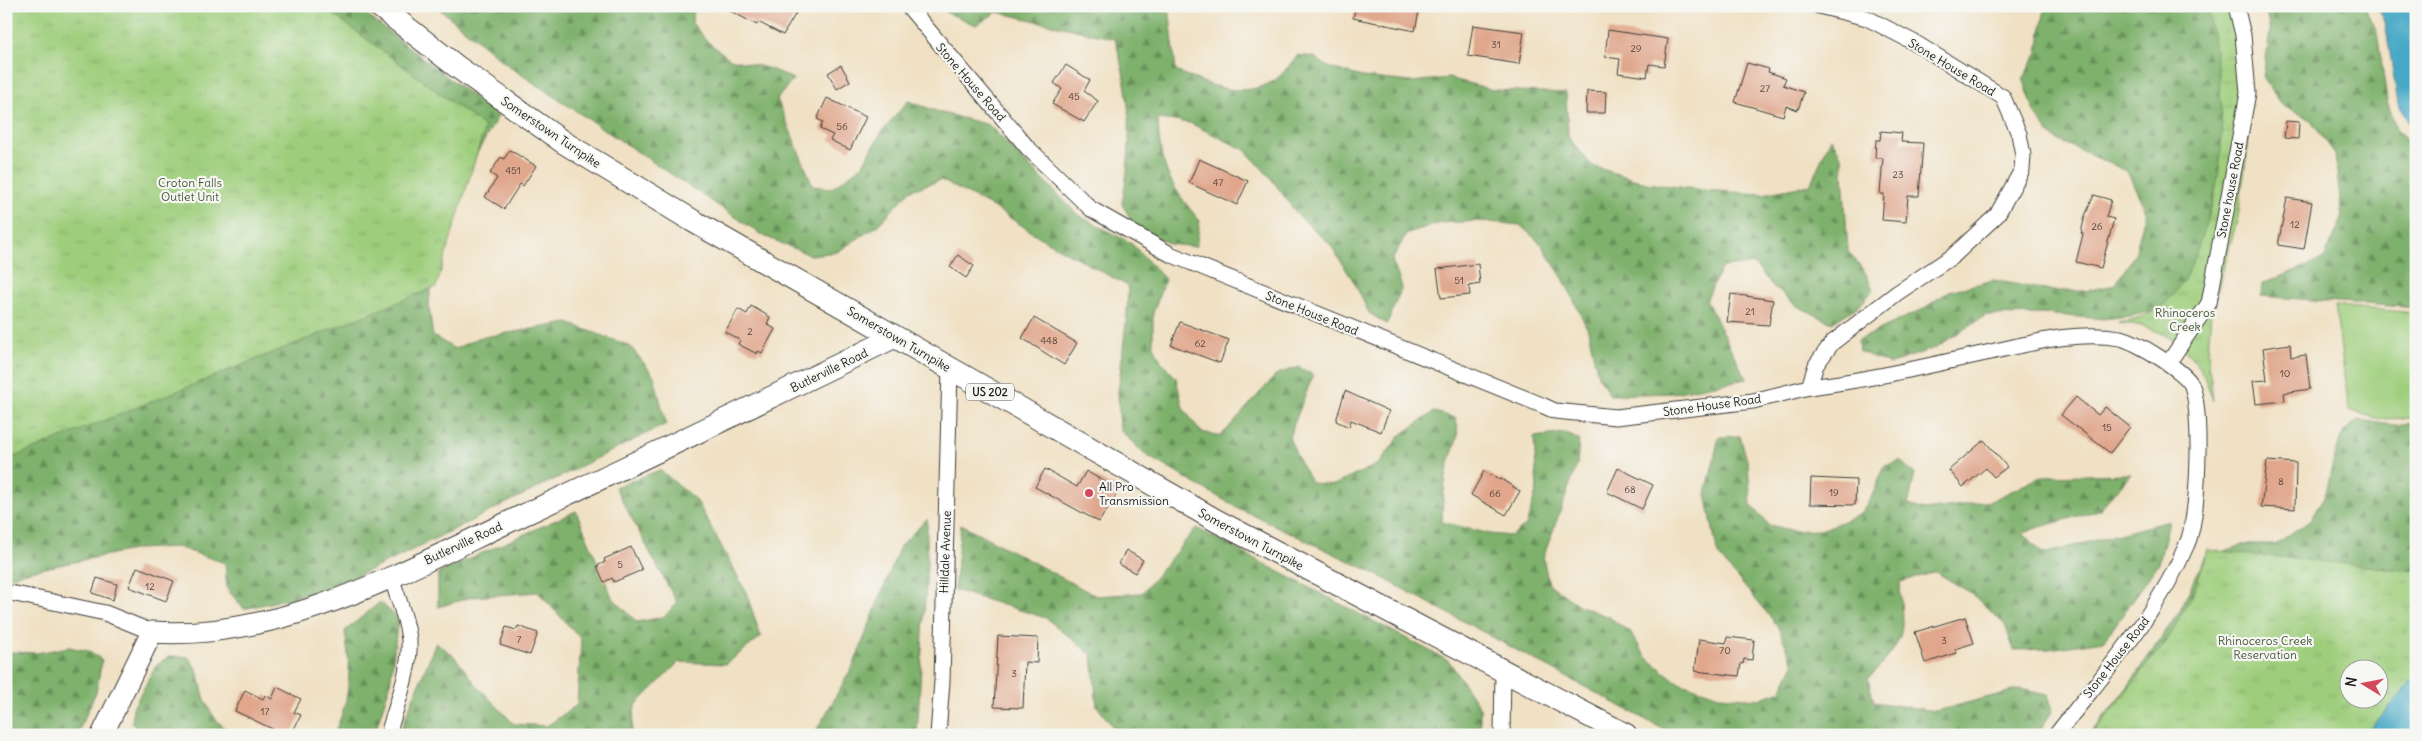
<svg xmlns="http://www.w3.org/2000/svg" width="2422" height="741" viewBox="0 0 2422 741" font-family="Delius,sans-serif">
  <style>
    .green { fill: #9ece7c; stroke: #5d754c }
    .forest { fill: url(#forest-firs); stroke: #4d6644; fill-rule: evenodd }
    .park { fill: url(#park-tufts); stroke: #5d754c; fill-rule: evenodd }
    .water { fill: #47a9c6; stroke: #326271 }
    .building { fill: #e0a78d }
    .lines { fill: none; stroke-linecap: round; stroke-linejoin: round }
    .street-casing { stroke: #3c3a35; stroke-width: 17 }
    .secondary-casing { stroke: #3c3a35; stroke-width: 23 }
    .primary-casing { stroke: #3c3a35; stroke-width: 24 }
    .street { stroke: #fff; stroke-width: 15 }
    .secondary { stroke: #fff; stroke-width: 21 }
    .primary { stroke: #fff; stroke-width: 22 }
    .poi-dot { fill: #d1495b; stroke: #f6f6f2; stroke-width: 2 }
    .labels { text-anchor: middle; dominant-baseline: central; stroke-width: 4.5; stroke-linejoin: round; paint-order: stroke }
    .number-label { font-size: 10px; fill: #4d3f38 }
    .shield { fill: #f6f6f2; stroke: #5d5d5c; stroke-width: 1 }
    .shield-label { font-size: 11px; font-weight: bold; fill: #1c1c1c }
    .street-label { font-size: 12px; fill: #1c1c1c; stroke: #f6f6f2 }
    .park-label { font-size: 12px; fill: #4a5a3e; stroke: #f6f6f2 }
    .poi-label { font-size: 12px; fill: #1c1c1c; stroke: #f6f6f2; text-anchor: start }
  </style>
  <defs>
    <pattern id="forest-firs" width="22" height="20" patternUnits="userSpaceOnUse" patternTransform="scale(1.25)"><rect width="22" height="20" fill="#7eb16c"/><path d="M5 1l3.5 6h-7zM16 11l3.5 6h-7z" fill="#668f58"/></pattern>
    <pattern id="park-tufts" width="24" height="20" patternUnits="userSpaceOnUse" patternTransform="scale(1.25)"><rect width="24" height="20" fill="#9ece7c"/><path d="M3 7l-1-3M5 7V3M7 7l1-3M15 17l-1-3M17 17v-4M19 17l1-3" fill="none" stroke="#88b06b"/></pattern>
  </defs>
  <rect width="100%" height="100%" fill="#f6f6f2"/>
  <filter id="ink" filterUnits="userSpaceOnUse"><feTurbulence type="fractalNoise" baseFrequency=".02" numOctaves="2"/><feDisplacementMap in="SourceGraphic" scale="10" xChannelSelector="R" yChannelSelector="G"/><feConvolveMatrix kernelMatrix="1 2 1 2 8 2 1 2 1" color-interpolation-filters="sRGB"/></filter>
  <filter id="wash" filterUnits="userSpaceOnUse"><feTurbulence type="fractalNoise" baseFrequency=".0096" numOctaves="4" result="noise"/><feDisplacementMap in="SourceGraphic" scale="20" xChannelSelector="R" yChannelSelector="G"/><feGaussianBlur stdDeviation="1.12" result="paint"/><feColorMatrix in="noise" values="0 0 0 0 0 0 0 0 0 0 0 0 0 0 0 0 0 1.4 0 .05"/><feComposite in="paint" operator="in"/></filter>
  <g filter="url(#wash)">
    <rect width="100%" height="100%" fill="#f0e1c4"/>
    <path class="green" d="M2335 306 2416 313V418L2379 419 2349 410Z"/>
    <g class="forest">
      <path d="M6 6H355L498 116 457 189 431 278 429 308 433 336 455 349 478 338 568 323 630 346 654 376 666 424 392 560 325 590 244 609 227 589 225 563 177 547 137 549 30 571 6 578Z"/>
      <path d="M436 6H693L692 23 708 42 730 59 771 69 793 79 777 99 813 186 832 188 862 166 881 133 908 101 942 113 989 125 1078 215 1131 243 1165 279 1153 313V344L1161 361 1176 378 1183 408 1201 432 1221 436 1277 374 1299 367 1313 375 1289 437 1298 459 1312 483 1334 485 1378 464 1401 435 1434 412 1456 418C1461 442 1453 445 1448 467 1444 485 1442 503 1442 522L1490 534 1511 536 1526 526 1537 489 1534 437 1565 433 1579 440 1577 465 1543 558 1549 584 1580 606 1609 617 1630 632 1646 657 1676 681 1719 696 1759 699 1781 691 1794 664 1777 625 1718 555 1706 494 1719 437 1740 436 1748 464 1751 505 1769 525 1795 531 1821 530 1859 515 1871 498 1885 466 1900 461 1915 474 1908 505 1925 510 1991 501 2042 476 2131 474 2099 510 2023 532 2043 554 2169 521 2159 563 2104 641 2049 649 2014 650 2005 625 1971 593 1936 572 1900 582C1900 596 1902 609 1902 622 1903 645 1882 664 1868 679L1874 702 1936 711 2020 689 2048 695 2053 710 2037 735H1674L1368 570 1236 507 1144 454 1120 430 1118 392 1127 314 1128 286 1046 241 993 207 941 180 911 190 877 226 837 252 810 255 764 236 510 67Z"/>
      <path d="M940 6H1169L1176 71C1206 84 1238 99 1270 83 1280 79 1290 64 1298 55L1314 57 1328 67 1362 77 1411 82 1449 78 1493 90 1566 93 1568 137 1592 166 1646 183 1703 190 1763 194 1810 185 1831 138 1842 157 1848 251 1865 272 1873 290 1860 305 1832 323 1797 306 1773 286 1754 264 1722 267 1706 300 1746 379 1673 393 1610 395 1598 376 1588 330 1564 280 1541 244 1520 225 1479 221 1440 223 1407 233 1392 260 1402 287 1387 324 1369 313 1354 282 1330 244 1298 215 1270 177 1245 150 1190 123 1158 119C1159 166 1170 186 1200 221L1196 247 1170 244 1134 225 1122 204C1133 144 1132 98 1115 39L997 12 976 25 946 12Z"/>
      <path d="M2045 6H2217L2231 80 2219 177 2194 269 2171 307 2136 315 2103 319 2044 314 1986 315 1935 348 1889 364 1859 351 1858 340 1923 309 1949 291 1994 280 2050 291H2085L2115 285 2135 254 2146 211 2127 171 2053 138 2036 116 2023 78 2038 52Z"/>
      <path d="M2265 6H2364L2377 31 2387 101 2396 128 2416 150V308L2261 296 2262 284 2324 259 2342 218 2335 154 2310 119 2283 106 2263 78 2270 32Z"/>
      <path d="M2359 420 2392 425 2416 423V657L2355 735H2089L2124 692 2179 612 2205 557 2243 545H2275L2311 519 2326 493 2333 462 2344 431ZM2350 668H2380V698H2350Z"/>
      <path d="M660 470 697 501 746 592 761 637 726 664 679 662 635 706 631 735H402L403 724 436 642 455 657 478 687 514 724 547 726 577 705 581 639 538 592 472 597 438 607V573L576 511 612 597 637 622 664 617 677 603 615 487Z"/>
      <path d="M927 519V565L917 735H814L854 664 900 546Z"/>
      <path d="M961 524 1096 596 1142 593 1196 528 1449 661 1480 708V735H1119L1097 706 1092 655 1046 618 954 590Z"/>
      <path d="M380 602 398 618 390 685 374 735H334C352 691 351 677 345 631Z"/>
      <path d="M69 647 89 651 102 660 96 692 77 735H6V652L37 653Z"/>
      <path d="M171 656 188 657C204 677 198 684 207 704 212 717 222 726 232 735H144L132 724 133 708 157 664Z"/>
    </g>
    <g class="park">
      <path d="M6 6H322L485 127 436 287 6 460Z"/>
      <path d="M2207 6H2237L2248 118 2247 153 2238 217 2211 313 2208 352 2213 401C2199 352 2169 327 2118 322 2171 316 2188 280 2202 235 2207 220 2213 204 2216 188 2228 129 2219 65 2207 6Z"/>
      <path d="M2208 550 2416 571V735H2092L2169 637 2193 594ZM2350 668H2380V698H2350Z"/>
    </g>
    <g class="water">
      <path d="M2377 6H2416V133L2398 104 2385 22Z"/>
      <path d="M2416 675V735H2364L2410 684Z"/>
    </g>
    <g id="blocks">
      <g class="building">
        <path d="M721 6H783L796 13 783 35 758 22 757 25Z"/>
        <path d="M1356 6H1420L1415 31 1353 18Z"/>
        <path d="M1473 25 1524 32 1519 64 1468 56Z"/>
        <path d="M1608 30 1668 39 1664 66 1649 64 1647 77 1618 73 1620 59 1605 57Z"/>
        <path d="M1747 63 1769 69 1768 72 1786 78 1783 85 1804 92 1798 110 1786 106 1783 116 1735 102Z"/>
        <path d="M841 65 850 81 837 89 828 73Z"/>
        <path d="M1066 65 1090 80 1084 91 1098 101 1084 122 1052 104 1062 89 1054 83Z"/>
        <path d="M1587 91 1606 92 1605 113H1586Z"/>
        <path d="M827 98 866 117 850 150 830 140 833 135 820 129 823 122 817 119Z"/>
        <path d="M2286 121 2299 122 2298 139 2284 138Z"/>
        <path d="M1881 131 1902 133 1901 142 1923 143 1919 196H1908L1906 222 1882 220 1884 194H1880L1883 158H1875L1876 140H1880Z"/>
        <path d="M510 150 536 166 523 186 520 184 504 209 485 197 497 178 490 173 501 157 504 159Z"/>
        <path d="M1199 159 1248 181 1237 205 1189 183Z"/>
        <path d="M2094 195 2111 200 2106 217 2114 219 2101 268 2076 262 2083 234 2081 233 2085 216Z"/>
        <path d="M2287 198 2312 202 2304 249 2278 245Z"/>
        <path d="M958 255 974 266 966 278 950 267Z"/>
        <path d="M1478 264 1480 284 1469 286 1470 295 1441 298 1437 269Z"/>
        <path d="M1731 294 1773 300 1769 325 1727 322Z"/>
        <path d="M751 306 770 317 767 324 775 329 762 353 758 351 757 354 738 344 740 340 725 332 738 309 747 314Z"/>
        <path d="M1034 318 1077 343 1064 365 1022 338Z"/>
        <path d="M1180 322 1229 340 1220 363 1171 345Z"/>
        <path d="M2290 344 2291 357 2306 355 2310 389 2284 393 2285 401 2256 404 2253 381 2267 380 2263 348Z"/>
        <path d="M1345 391 1389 411 1381 432 1351 420 1349 427 1336 421Z"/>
        <path d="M2076 397 2098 415 2105 407 2130 427 2110 453 2061 415Z"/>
        <path d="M1984 440 2007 467 1994 477 1986 468 1963 487 1949 470Z"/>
        <path d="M2267 461 2296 463 2295 509 2261 507Z"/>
        <path d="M1618 468 1653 485 1642 509 1607 492Z"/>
        <path d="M1045 469 1077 487 1086 471 1119 490 1099 522 1035 487Z"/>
        <path d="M1484 471 1500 480 1501 479 1520 491 1506 515 1471 495Z"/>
        <path d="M1811 478 1856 480 1855 505 1810 504Z"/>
        <path d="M631 547 642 570 614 582 612 578 604 582 597 566 605 562 604 559Z"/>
        <path d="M1126 550 1143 560 1135 573 1119 564Z"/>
        <path d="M137 567 174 581 166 601 129 587Z"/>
        <path d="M97 578 117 584 113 600 92 593Z"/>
        <path d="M1965 617 1974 643 1955 649 1957 653 1925 663 1915 632Z"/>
        <path d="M518 626 538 633 530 655 500 645 506 627 516 630Z"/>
        <path d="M998 636 1038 638 1037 663 1025 662 1023 708 994 707Z"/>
        <path d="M1727 637 1754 640 1752 660 1744 659 1743 664 1741 663 1739 676 1695 671 1699 639 1726 643Z"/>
        <path d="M277 687 301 699 294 712 301 715 291 735H285L235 711 245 690 263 699 265 695 272 699Z"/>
      </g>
    </g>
  </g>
  <g filter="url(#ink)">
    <use href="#blocks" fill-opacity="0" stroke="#3c3a35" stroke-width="1"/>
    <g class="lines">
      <g class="street-casing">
        <g id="street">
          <path d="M908 6 1027 147 1091 209 1170 254 1544 406 1555 411 1616 417 1753 401 1809 387 1816 365 1832 343 1897 293 1953 256 1997 215 2022 170 2023 155 2019 134 2003 97 1917 44 1867 18 1819 6"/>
          <path d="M2169 362 2209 303 2248 93 2243 35 2236 6"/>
          <path d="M1809 387C1869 380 1927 366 1986 353 2029 344 2075 330 2120 338 2134 340 2187 372 2192 386 2202 413 2199 517 2187 544 2157 616 2103 674 2056 735"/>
          <path d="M6 592 105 613 152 632"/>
          <path d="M388 735C396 705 411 671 409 640 407 618 397 597 391 576"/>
          <path d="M938 735 942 681 950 369"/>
          <path d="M1502 735 1503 671"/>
        </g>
      </g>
      <g class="secondary-casing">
        <path id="secondary" d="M102 735 152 632C286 641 412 566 530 512 652 455 774 396 895 337"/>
      </g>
      <g class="primary-casing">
        <path id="primary" d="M379 6 456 66 563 142 693 221 1217 521 1626 735"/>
      </g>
      <use href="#street" class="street"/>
      <use href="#secondary" class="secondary"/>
      <use href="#primary" class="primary"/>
    </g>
  </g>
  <circle class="poi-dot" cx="1089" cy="493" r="5"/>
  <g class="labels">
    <g class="number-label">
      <text x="1496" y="44">31</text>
      <text x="1636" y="48">29</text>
      <text x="1765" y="88">27</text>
      <text x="1074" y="96">45</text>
      <text x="842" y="126">56</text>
      <text x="513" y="170">451</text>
      <text x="1898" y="174">23</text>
      <text x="1218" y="182">47</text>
      <text x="2295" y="224">12</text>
      <text x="2097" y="226">26</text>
      <text x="1459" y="280">51</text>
      <text x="1750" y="311">21</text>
      <text x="750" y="331">2</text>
      <text x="1049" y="340">448</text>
      <text x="1200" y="343">62</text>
      <text x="2285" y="373">10</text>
      <text x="2107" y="427">15</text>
      <text x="2281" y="481">8</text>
      <text x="1630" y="489">68</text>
      <text x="1834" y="492">19</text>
      <text x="1495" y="493">66</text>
      <text x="620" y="564">5</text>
      <text x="150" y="586">12</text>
      <text x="519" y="639">7</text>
      <text x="1944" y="640">3</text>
      <text x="1725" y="650">70</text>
      <text x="1014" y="673">3</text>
      <text x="265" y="711">17</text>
    </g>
    <rect class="shield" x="966" y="383.5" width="48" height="17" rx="4"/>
    <g class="shield-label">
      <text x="990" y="392">US 202</text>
    </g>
    <g class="street-label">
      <text transform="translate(1952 67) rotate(31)">Stone House Road</text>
      <text transform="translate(971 82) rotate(49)">Stone House Road</text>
      <text transform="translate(551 132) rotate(34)">Somerstown Turnpike</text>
      <text transform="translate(2230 190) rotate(-79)">Stone house Road</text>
      <text transform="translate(1312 313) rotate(22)">Stone House Road</text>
      <text transform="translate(899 339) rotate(30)">Somerstown Turnpike</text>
      <text transform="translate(829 370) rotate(-26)">Butlerville Road</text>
      <text transform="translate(1712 405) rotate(-8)">Stone House Road</text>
      <text transform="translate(1251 539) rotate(28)">Somerstown Turnpike</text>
      <text transform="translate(463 543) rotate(-25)">Butlerville Road</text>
      <text transform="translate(945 552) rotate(-88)">Hilldale Avenue</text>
      <text transform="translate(2116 657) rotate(-52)">Stone House Road</text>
    </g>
    <g class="park-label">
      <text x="190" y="182">Croton Falls<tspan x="190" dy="14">Outlet Unit</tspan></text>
      <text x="2185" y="312">Rhinoceros<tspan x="2185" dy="14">Creek</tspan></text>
      <text x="2265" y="640">Rhinoceros Creek<tspan x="2265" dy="14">Reservation</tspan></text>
    </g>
    <g class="poi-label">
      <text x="1099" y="486">All Pro<tspan x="1099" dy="14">Transmission</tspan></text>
    </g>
  </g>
  <rect width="2422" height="741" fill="none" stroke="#f6f6f2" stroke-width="25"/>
  <g transform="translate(2364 684) rotate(280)"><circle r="24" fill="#f6f6f2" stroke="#9f9f9c"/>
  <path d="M0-4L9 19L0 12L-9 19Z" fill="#d1495b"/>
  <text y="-8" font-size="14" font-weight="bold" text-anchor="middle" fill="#1c1c1c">N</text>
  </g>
</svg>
